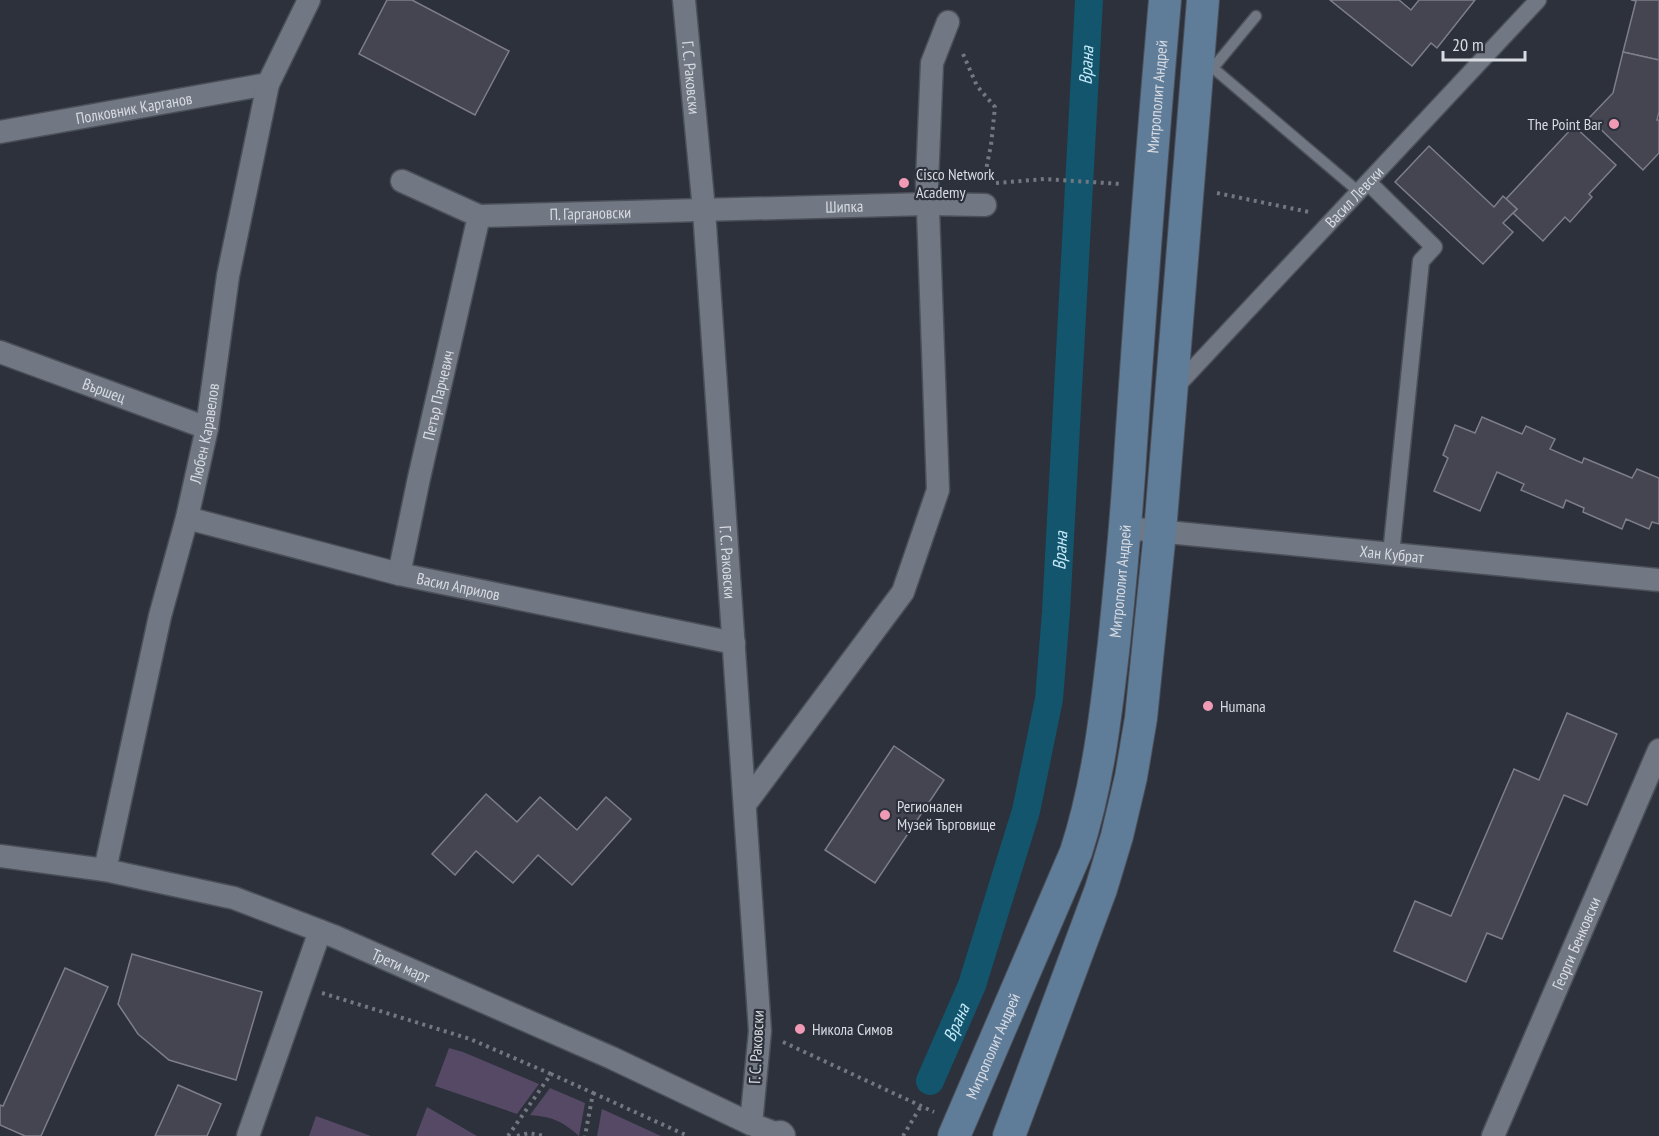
<svg xmlns="http://www.w3.org/2000/svg" width="1659" height="1136" viewBox="0 0 1659 1136" font-family="'PT Sans Narrow',sans-serif">
  <style>
    .green { fill: #554965 }
    .lines { fill: none; stroke-linecap: round; stroke-linejoin: round }
    .canal { stroke: #12556d; stroke-width: 28 }
    .building { fill: #454551; stroke: #7e7e8b; stroke-width: 1.5 }
    .service-casing { stroke: #4b4f58; stroke-width: 13 }
    .pedestrian-casing { stroke: #4b4f58; stroke-width: 19 }
    .minor-casing { stroke: #4b4f58; stroke-width: 25 }
    .tertiary-casing { stroke: #4b4f58; stroke-width: 31 }
    .secondary-casing { stroke: #4b4f58; stroke-width: 34 }
    .path { stroke: #737780; stroke-width: 4; stroke-dasharray: 3 4.5; stroke-linecap: butt }
    .service { stroke: #717783; stroke-width: 10 }
    .pedestrian { stroke: #717783; stroke-width: 16 }
    .minor { stroke: #717783; stroke-width: 22 }
    .tertiary { stroke: #717783; stroke-width: 28 }
    .secondary { stroke: #5f7c99; stroke-width: 32 }
    .poi-dot { fill: #f09ab5; stroke: #2c313b; stroke-width: 2 }
    .labels { text-anchor: middle; dominant-baseline: central; stroke-width: 4.5; stroke-linejoin: round; paint-order: stroke }
    .street-label { font-size: 16px; fill: #d8dbe2; stroke: #2c313b }
    .poi-label { font-size: 16px; fill: #d8dbe2; stroke: #2c313b; text-anchor: start }
    .water-label { font-size: 18px; font-style: italic; fill: #c6e9f9; stroke: #2c313b }
  </style>
  <rect width="100%" height="100%" fill="#2c313b"/>
  <g class="green">
    <path d="M449 1048 463 1052 539 1084 517 1114 435 1086Z"/>
    <path d="M550 1088 585 1103 579 1136C562 1121 553 1117 530 1115Z"/>
    <path d="M427 1107 477 1136H416Z"/>
    <path d="M602 1109 661 1136H597Z"/>
    <path d="M316 1116 371 1136H309Z"/>
  </g>
  <g class="lines">
    <path class="canal" id="s1" d="M930 1081 972 985 1026 811 1049 699 1056 612 1089 0"/>
  </g>
  <g class="building">
    <path d="M387 0H412L509 51 475 115 359 54Z"/>
    <path d="M1330 0H1399L1411 10 1419 0H1475L1437 48 1431 43 1412 66Z"/>
    <path d="M1631 0H1659V60L1623 52 1636 1Z"/>
    <path d="M1623 52 1659 60V112L1657 120H1659V153L1643 170 1589 118 1613 93Z"/>
    <path d="M1574 126 1616 165 1589 194 1592 197 1570 222 1565 217 1543 241 1513 213 1517 209 1506 199Z"/>
    <path d="M1429 146 1494 207 1503 196 1517 209 1503 223 1513 232 1483 264 1395 182Z"/>
    <path d="M1482 417 1522 434 1526 426 1555 439 1550 449 1582 463 1584 458 1632 478 1637 469 1659 478V524L1652 522 1649 529 1626 519 1622 529 1583 512 1584 508 1566 500 1563 508 1521 490 1524 484 1497 472 1480 511 1434 491 1448 458 1443 455 1455 425 1475 433Z"/>
    <path d="M1567 713 1617 734 1587 805 1564 795 1502 939 1487 933 1466 982 1394 951 1415 901 1451 916 1514 769 1539 780Z"/>
    <path d="M894 746 944 780 875 883 825 850Z"/>
    <path d="M486 794 517 822 540 797 577 830 606 797 631 819 572 885 538 855 513 883 476 851 455 875 432 854Z"/>
    <path d="M132 954 262 992 236 1080 169 1060 138 1034 118 1004Z"/>
    <path d="M65 968 108 987 41 1136H25L0 1125V1105L3 1106Z"/>
    <path d="M178 1085 221 1104 207 1136H155Z"/>
  </g>
  <g class="lines">
    <g class="service-casing">
      <g id="service">
        <path d="M1206 66 1213 68 1256 16"/>
        <path d="M1213 68 1359 192"/>
      </g>
    </g>
    <g class="pedestrian-casing">
      <g id="pedestrian">
        <path d="M1368 182 1434 247 1421 261 1391 554"/>
        <path id="s2" d="M1175 388 1538 0"/>
      </g>
    </g>
    <g class="minor-casing">
      <g id="minor">
        <path id="s3" d="M684 0 704 210 760 1031 751 1124"/>
        <path id="s4" d="M0 132 268 84"/>
        <path id="s5" d="M402 181 479 216 927 204 985 205"/>
        <path id="s6" d="M0 352 207 428"/>
        <path id="s7" d="M187 518 399 574 734 643"/>
        <path id="s8" d="M1126 528 1659 580"/>
        <path id="s9" d="M399 574 419 478 479 216"/>
        <path d="M746 803 903 592 938 490 927 182 932 63 948 22"/>
        <path id="s10" d="M0 856 105 870 234 898 336 937 612 1058 751 1124 783 1136"/>
        <path id="s11" d="M105 870 160 616 187 518 207 428 228 276 268 84 309 0"/>
        <path d="M248 1136 320 931"/>
        <path id="s12" d="M1493 1136 1659 750"/>
      </g>
    </g>
    <g class="tertiary-casing">
      <path id="tertiary" d="M780 1135 781 1136"/>
    </g>
    <g class="secondary-casing">
      <g id="secondary">
        <path id="s13" d="M954 1136 1076 852C1098 784 1106 714 1114 643 1121 576 1127 510 1131 444 1141 296 1152 148 1165 0"/>
        <path d="M1009 1136 1101 889 1117 836 1131 777 1141 718 1160 532 1203 0"/>
      </g>
    </g>
    <g class="path">
      <path d="M963 54 977 86 995 107 991 145 986 170V180"/>
      <path d="M996 183 1045 179 1121 184"/>
      <path d="M1217 193 1309 212"/>
      <path d="M322 993 470 1039 551 1074"/>
      <path d="M783 1042 934 1112"/>
      <path d="M593 1093 688 1136"/>
      <path d="M508 1136 551 1074 593 1093 585 1136"/>
      <path d="M517 1136 529 1133 544 1136"/>
      <path d="M903 1136 921 1106"/>
    </g>
    <use href="#service" class="service"/>
    <use href="#pedestrian" class="pedestrian"/>
    <use href="#minor" class="minor"/>
    <use href="#tertiary" class="tertiary"/>
    <use href="#secondary" class="secondary"/>
  </g>
  <g class="poi-dot">
    <circle cx="1614" cy="124" r="6"/>
    <circle cx="904" cy="183" r="6"/>
    <circle cx="1208" cy="706" r="6"/>
    <circle cx="885" cy="815" r="6"/>
    <circle cx="800" cy="1029" r="6"/>
  </g>
  <g class="labels">
    <g class="street-label">
      <text stroke="none"><textPath href="#s3" startOffset="78">Г. С. Раковски</textPath></text>
      <text stroke="none"><textPath href="#s13" startOffset="1070">Митрополит Андрей</textPath></text>
      <text stroke="none"><textPath href="#s4" startOffset="136">Полковник Карганов</textPath></text>
      <text stroke="none"><textPath href="#s2" startOffset="262">Васил Левски</textPath></text>
      <text stroke="none"><textPath href="#s5" startOffset="450">Шипка</textPath></text>
      <text stroke="none"><textPath href="#s5" startOffset="196">П. Гаргановски</textPath></text>
      <text stroke="none"><textPath href="#s6" startOffset="111">Вършец</textPath></text>
      <text stroke="none"><textPath href="#s9" startOffset="183">Петър Парчевич</textPath></text>
      <text stroke="none"><textPath href="#s11" startOffset="448">Любен Каравелов</textPath></text>
      <text stroke="none"><textPath href="#s8" startOffset="267">Хан Кубрат</textPath></text>
      <text stroke="none"><textPath href="#s3" startOffset="564">Г. С. Раковски</textPath></text>
      <text stroke="none"><textPath href="#s13" startOffset="584">Митрополит Андрей</textPath></text>
      <text stroke="none"><textPath href="#s7" startOffset="280">Васил Априлов</textPath></text>
      <text stroke="none"><textPath href="#s12" startOffset="210">Георги Бенковски</textPath></text>
      <text stroke="none"><textPath href="#s10" startOffset="418">Трети март</textPath></text>
      <text stroke="none"><textPath href="#s13" startOffset="98">Митрополит Андрей</textPath></text>
      <text transform="translate(756 1047) rotate(-87)">Г. С. Раковски</text>
    </g>
    <g class="poi-label">
      <text x="1602" y="124" text-anchor="end">The Point Bar</text>
      <text x="916" y="174">Cisco Network<tspan x="916" dy="18">Academy</tspan></text>
      <text x="1220" y="706">Humana</text>
      <text x="897" y="806">Регионален<tspan x="897" dy="18">Музей Търговище</tspan></text>
      <text x="812" y="1029">Никола Симов</text>
    </g>
    <g class="water-label">
      <text stroke="none"><textPath href="#s1" startOffset="1036">Врана</textPath></text>
      <text stroke="none"><textPath href="#s1" startOffset="550">Врана</textPath></text>
      <text stroke="none"><textPath href="#s1" startOffset="64">Врана</textPath></text>
    </g>
  </g>
  <path d="M1443 51v9h82v-9" fill="none" stroke="#d8dbe2" stroke-width="3"/>
  <text x="1452" y="51" font-size="18" fill="#d8dbe2" stroke="#2c313b" stroke-width="4.5" paint-order="stroke">20 m</text>
</svg>
